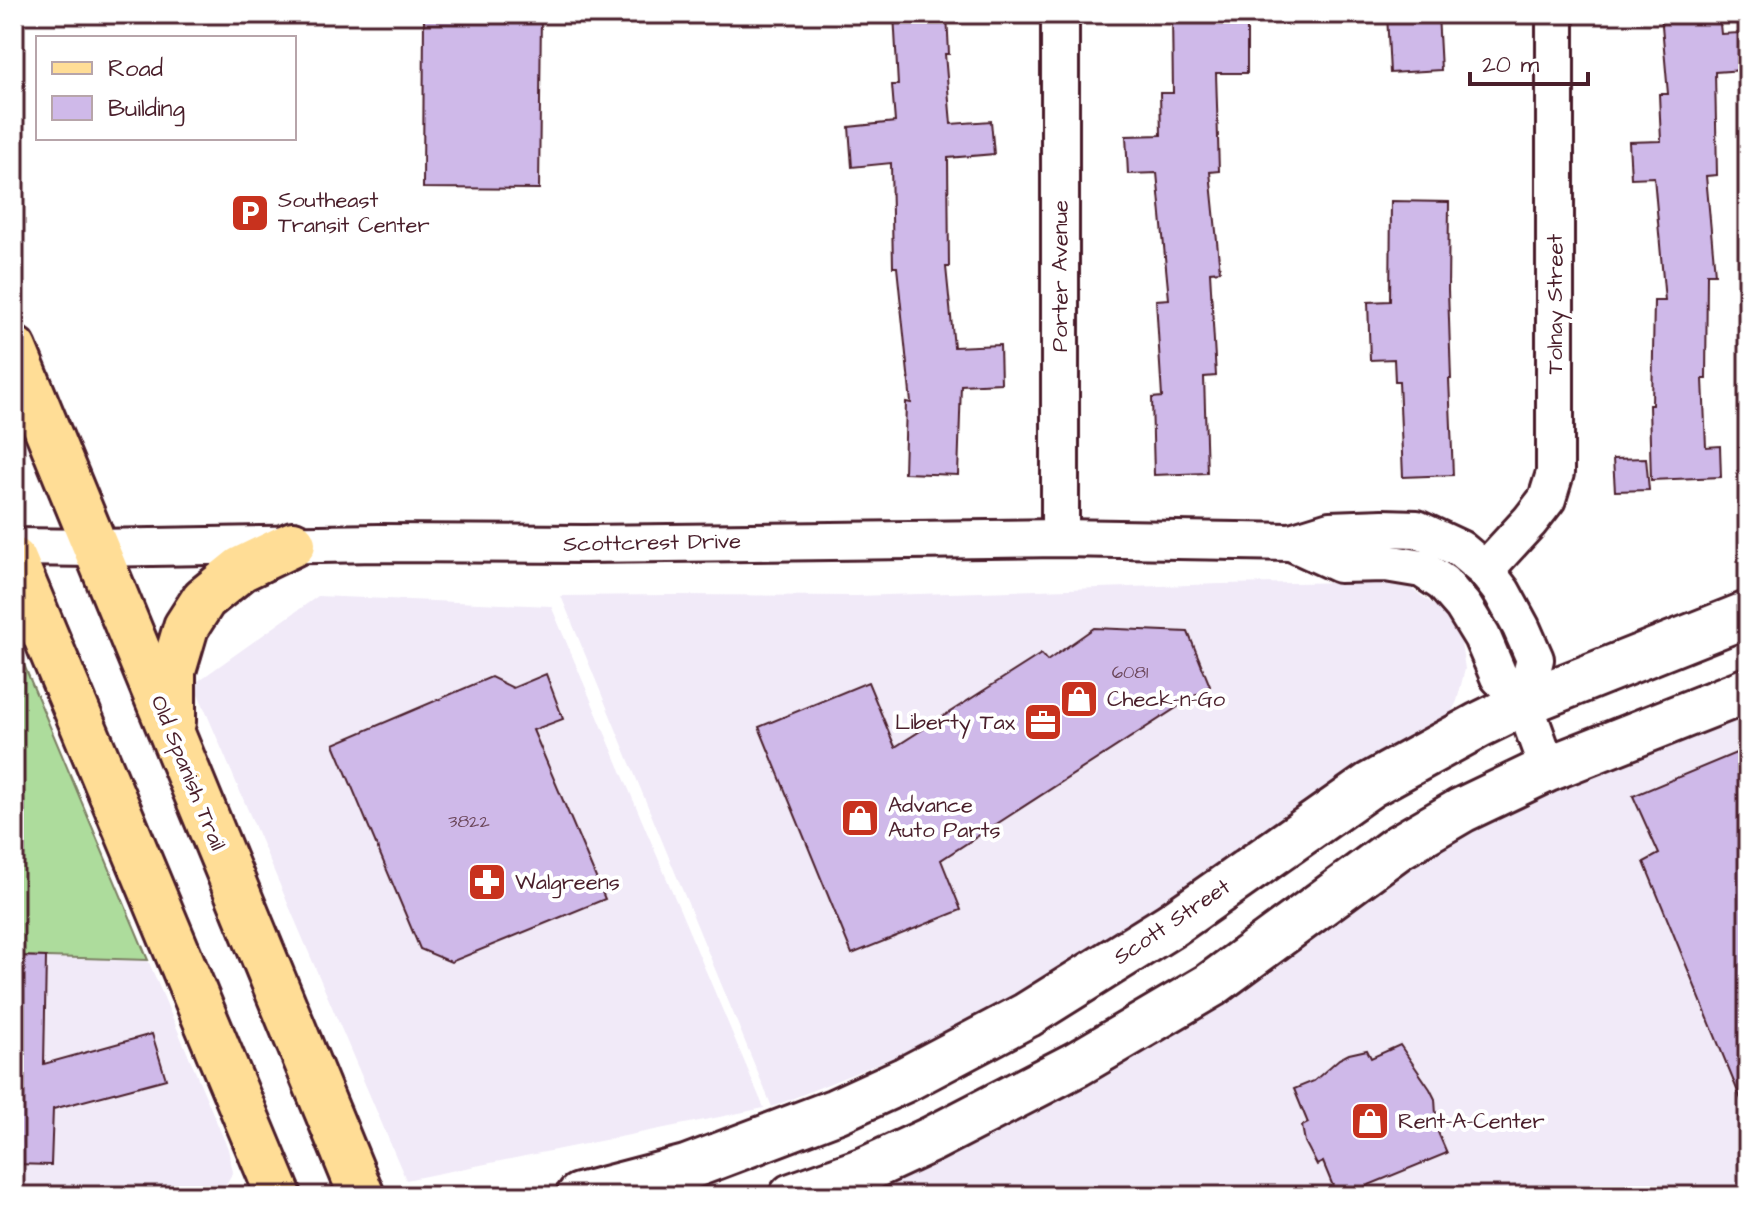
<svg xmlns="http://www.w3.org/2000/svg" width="1762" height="1210" viewBox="0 0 1762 1210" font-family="'Architects Daughter',sans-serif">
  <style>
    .built { fill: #f1eaf8 }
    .grass { fill: #addc9c; stroke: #7c7e64; stroke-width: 2 }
    .building { fill: #cfb9e9; stroke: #4a1f2b; stroke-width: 2 }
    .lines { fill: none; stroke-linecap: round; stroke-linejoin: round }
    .street-casing { stroke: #4a1f2b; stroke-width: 42 }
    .secondary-casing { stroke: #4a1f2b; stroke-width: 50 }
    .primary-casing { stroke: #4a1f2b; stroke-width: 50 }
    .street { stroke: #fff; stroke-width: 36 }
    .secondary { stroke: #fff; stroke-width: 44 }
    .primary { stroke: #ffdd96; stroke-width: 44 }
    .labels { text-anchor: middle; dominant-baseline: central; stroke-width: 8; stroke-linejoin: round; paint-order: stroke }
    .number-label { font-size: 18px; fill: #6b465a }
    .poi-label { font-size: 22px; fill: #4a1f2b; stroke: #fff; text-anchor: start }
    .street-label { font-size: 22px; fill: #4a1f2b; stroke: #fff }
  </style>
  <rect width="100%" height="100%" fill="#fff"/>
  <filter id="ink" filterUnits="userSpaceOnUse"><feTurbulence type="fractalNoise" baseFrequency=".0125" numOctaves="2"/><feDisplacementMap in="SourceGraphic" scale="16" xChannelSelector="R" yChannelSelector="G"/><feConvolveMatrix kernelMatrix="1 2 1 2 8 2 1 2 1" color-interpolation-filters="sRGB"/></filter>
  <g filter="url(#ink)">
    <g class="built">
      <path d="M1357 582 1408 586 1441 610 1460 636 1465 669 1457 701 1448 719 1304 801 1154 916 1063 971 938 1039 772 1107 561 596 668 595 856 596 1221 584Z"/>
      <path d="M318 596 551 606 764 1108 406 1180 194 684Z"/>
      <path d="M1748 707V1196H846L932 1161 1039 1111 1171 1033 1444 843 1535 789Z"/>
      <path d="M14 956 148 960 228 1149 233 1172 225 1186 213 1196H14Z"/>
    </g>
    <path class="grass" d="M14 641 148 960 14 956Z"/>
    <g class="building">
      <path d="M424 14H541L539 189 423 188Z"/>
      <path d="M894 14H947L949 54H945L951 124 991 121 994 154 948 158 949 267H946L954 347 1000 345 1001 383 961 385 958 475 904 473 906 402 911 403 897 267H893L891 163 852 167 849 127 895 122 892 85H898Z"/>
      <path d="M1172 14H1247V73H1216L1219 171 1210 172 1220 271 1210 272 1216 376 1204 377 1207 473 1154 475 1152 398 1162 397 1156 300 1169 299 1157 173 1128 174 1126 136 1161 135 1160 93H1173Z"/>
      <path d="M1387 14H1438L1441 70 1390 73Z"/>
      <path d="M1661 14H1719L1721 34 1740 33 1743 70 1715 72 1717 175 1706 176 1715 274H1707L1706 379H1703L1706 447 1720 446 1721 477 1651 480 1649 405H1652L1654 301H1665L1654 177 1631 178 1629 142 1661 141 1659 94H1668Z"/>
      <path d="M1391 201 1449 202 1448 290 1451 379H1449L1453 475 1403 477 1399 381H1395L1394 359 1370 360 1368 302 1390 301Z"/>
      <path d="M1646 458 1649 490 1615 491 1613 459Z"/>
      <path d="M1094 628 1188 632 1210 686 941 860 961 910 852 954 759 727 868 682 895 747 1041 654 1047 661Z"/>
      <path d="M546 674 563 719 533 730 605 899 451 962 420 949 334 744 491 677 513 688Z"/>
      <path d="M1748 748V1114H1747L1644 862 1659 854 1633 796Z"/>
      <path d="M14 956 46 957 44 1064 152 1034 166 1079 53 1109 51 1165 14 1164Z"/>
      <path d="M1400 1045 1430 1089 1435 1099 1437 1130 1447 1153 1342 1196H1337L1323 1162 1317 1165 1305 1142 1302 1126 1308 1123 1294 1089 1314 1081 1339 1059 1349 1054 1367 1050 1371 1058Z"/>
    </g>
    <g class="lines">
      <g class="street-casing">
        <g id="street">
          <path d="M1060 538V14"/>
          <path d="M1291 542 1339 564 1386 563 1422 569 1443 583 1463 606 1482 637 1499 677 1524 703 1548 769"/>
          <path d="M14 547 95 548 379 543 585 544 1060 538 1291 542 1330 530 1383 528 1417 529 1460 549 1485 570 1502 592 1521 627 1535 659 1524 703"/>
          <path d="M1485 570 1530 521 1547 499 1555 473V14"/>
        </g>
      </g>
      <g class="secondary-casing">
        <g id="secondary">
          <path d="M579 1196 686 1168 836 1111 906 1079 1027 1015 1171 925 1370 785 1479 725 1524 703 1748 614"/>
          <path d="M792 1196 867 1169 932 1139 1077 1064 1211 985 1397 848 1462 810 1548 769 1748 690"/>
        </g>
      </g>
      <g class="primary-casing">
        <g id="primary">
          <path d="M14 349 362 1196"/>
          <path d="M14 560 279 1196"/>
          <path d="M173 722V671L186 627 204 599 241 569 293 544"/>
        </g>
      </g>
      <use href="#street" class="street"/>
      <use href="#secondary" class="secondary"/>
      <use href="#primary" class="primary"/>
    </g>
  </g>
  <defs>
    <g id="parking-square" transform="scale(2)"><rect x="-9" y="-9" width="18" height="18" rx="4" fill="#c8321e" stroke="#fff"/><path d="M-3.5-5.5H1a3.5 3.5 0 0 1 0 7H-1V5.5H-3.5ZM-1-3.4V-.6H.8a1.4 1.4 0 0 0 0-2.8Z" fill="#fff"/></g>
    <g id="shop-square" transform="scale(2)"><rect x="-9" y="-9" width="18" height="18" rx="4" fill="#c8321e" stroke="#fff"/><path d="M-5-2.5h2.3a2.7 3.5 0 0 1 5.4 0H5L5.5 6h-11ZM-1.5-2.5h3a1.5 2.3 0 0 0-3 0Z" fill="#fff"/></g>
    <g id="office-square" transform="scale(2)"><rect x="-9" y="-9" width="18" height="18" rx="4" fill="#c8321e" stroke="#fff"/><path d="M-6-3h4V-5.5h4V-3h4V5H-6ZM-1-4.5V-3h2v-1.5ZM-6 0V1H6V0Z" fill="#fff"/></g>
    <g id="pharmacy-square" transform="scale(2)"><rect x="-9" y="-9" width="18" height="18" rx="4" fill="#c8321e" stroke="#fff"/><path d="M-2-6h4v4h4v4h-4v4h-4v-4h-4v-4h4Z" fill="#fff"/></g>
  </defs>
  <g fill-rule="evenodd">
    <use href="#parking-square" x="250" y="213"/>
    <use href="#shop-square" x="1079" y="699"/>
    <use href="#office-square" x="1043" y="722"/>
    <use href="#shop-square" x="860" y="818"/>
    <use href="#pharmacy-square" x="487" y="882"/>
    <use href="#shop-square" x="1370" y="1121"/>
  </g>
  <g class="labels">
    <g class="number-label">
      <text x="1130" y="672">6081</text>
      <text x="469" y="821">3822</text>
    </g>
    <g class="poi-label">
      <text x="278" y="200">Southeast<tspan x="278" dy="25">Transit Center</tspan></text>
      <text x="1107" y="699">Check-n-Go</text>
      <text x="1015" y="722" text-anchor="end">Liberty Tax</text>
      <text x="888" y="805">Advance<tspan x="888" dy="25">Auto Parts</tspan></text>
      <text x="515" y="882">Walgreens</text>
      <text x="1398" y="1121">Rent-A-Center</text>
    </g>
    <g class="street-label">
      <text transform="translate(1060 276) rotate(-90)">Porter Avenue</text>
      <text transform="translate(1555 304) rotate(-90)">Tolnay Street</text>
      <text transform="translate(652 543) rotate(-1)">Scottcrest Drive</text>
      <text transform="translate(188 773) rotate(68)">Old Spanish Trail</text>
      <text transform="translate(1172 922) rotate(-34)">Scott Street</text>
    </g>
  </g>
  <rect width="1762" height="1210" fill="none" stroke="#fff" stroke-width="48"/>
  <rect x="24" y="24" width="1714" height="1162" fill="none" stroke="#4a1f2b" stroke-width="3" filter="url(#ink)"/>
  <rect x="36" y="36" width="260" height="104" fill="#ffffff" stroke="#b7a5aa" stroke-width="2"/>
  <rect x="52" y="62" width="40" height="12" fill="#ffdd96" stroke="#b7a5aa" stroke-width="2"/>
  <text x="108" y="76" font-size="24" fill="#4a1f2b">Road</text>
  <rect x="52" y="96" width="40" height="24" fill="#cfb9e9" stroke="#b7a5aa" stroke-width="2"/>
  <text x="108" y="116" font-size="24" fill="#4a1f2b">Building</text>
  <path d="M1470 72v12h118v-12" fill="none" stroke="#4a1f2b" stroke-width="4"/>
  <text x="1482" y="72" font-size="24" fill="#4a1f2b" stroke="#ffffff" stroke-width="6" paint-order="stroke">20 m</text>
</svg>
